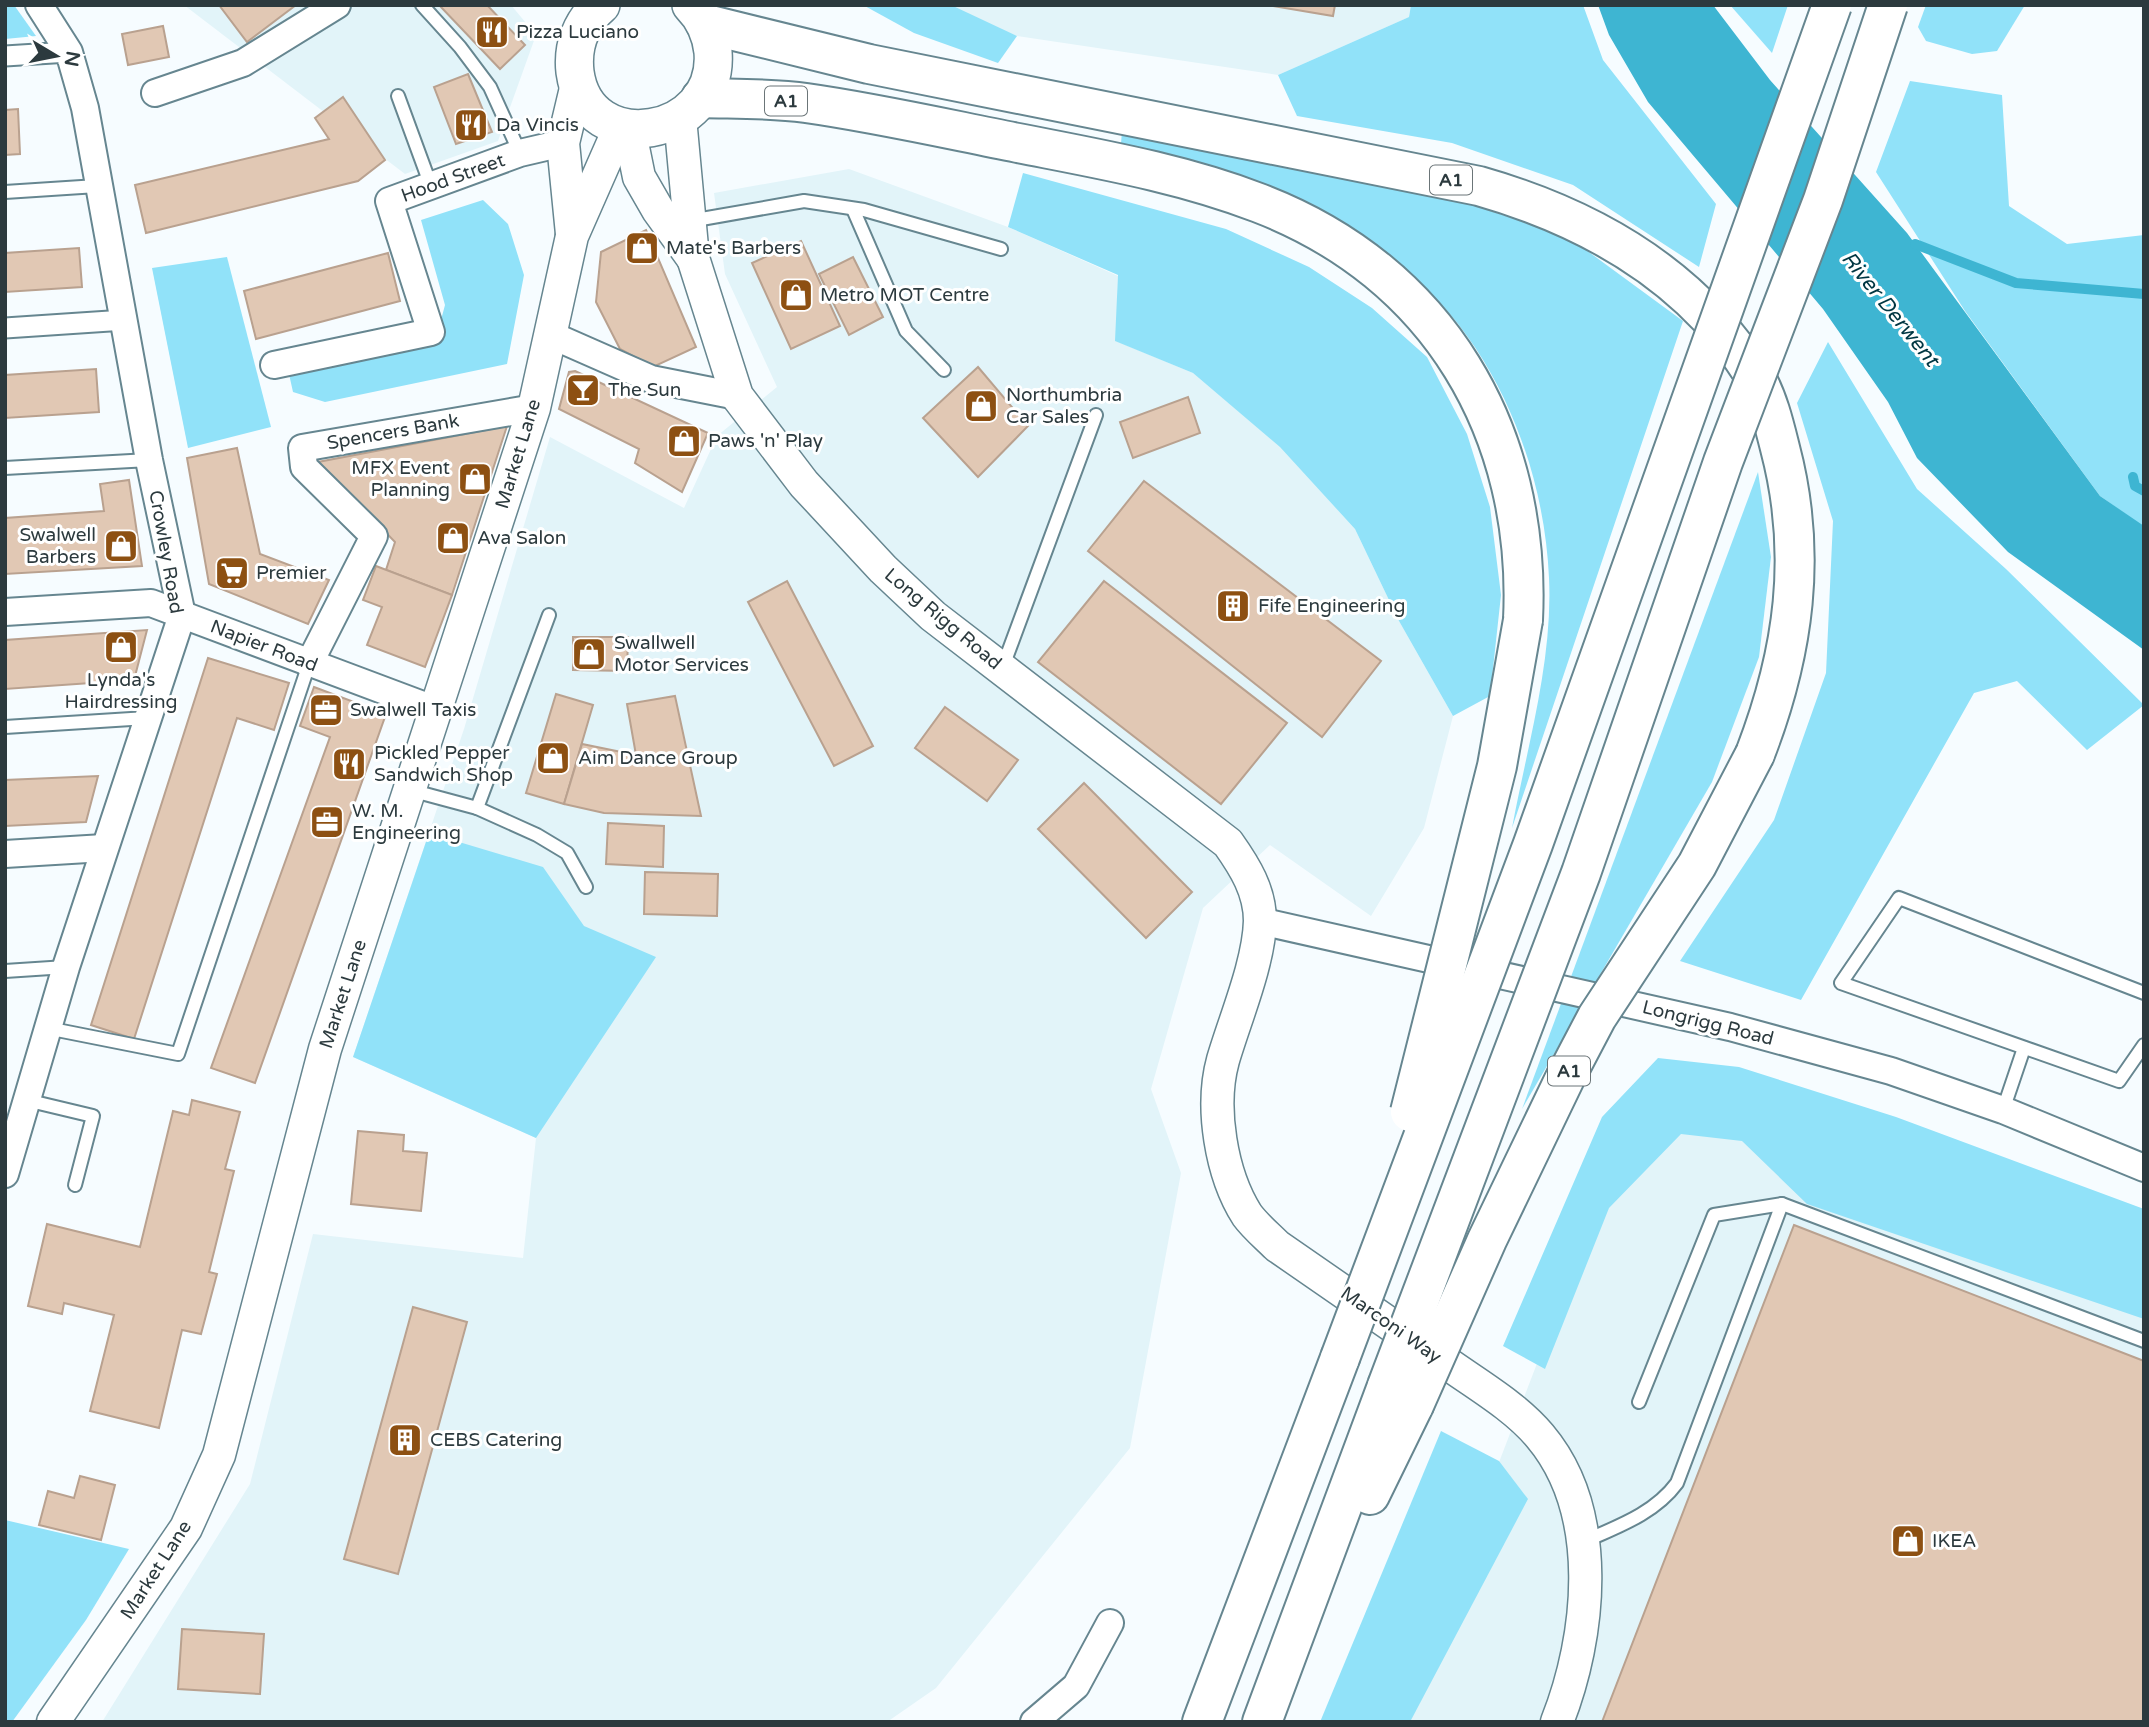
<svg xmlns="http://www.w3.org/2000/svg" width="2149" height="1727" viewBox="0 0 2149 1727" font-family="'Varela Round',sans-serif">
  <style>
    .built { fill: #e2f4f9 }
    .green { fill: #91e2f9 }
    .water { fill: #3eb5d2 }
    .lines { fill: none; stroke-linecap: round; stroke-linejoin: round }
    .stream { stroke: #3eb5d2; stroke-width: 10 }
    .building { fill: #e1c8b4; stroke: #b9a18f; stroke-width: 2 }
    .service-casing { stroke: #668690; stroke-width: 16 }
    .pedestrian-casing { stroke: #668690; stroke-width: 23 }
    .minor-casing { stroke: #668690; stroke-width: 30 }
    .tertiary-casing { stroke: #668690; stroke-width: 35 }
    .secondary-casing { stroke: #668690; stroke-width: 40 }
    .trunk-casing { stroke: #668690; stroke-width: 42 }
    .service { stroke: #fff; stroke-width: 12 }
    .pedestrian { stroke: #fff; stroke-width: 19 }
    .minor { stroke: #fff; stroke-width: 26 }
    .tertiary { stroke: #fff; stroke-width: 32 }
    .secondary { stroke: #fff; stroke-width: 37 }
    .trunk { stroke: #fff; stroke-width: 38 }
    .trunk-bridge-casing { stroke: #668690; stroke-width: 42; stroke-linecap: butt }
    .trunk-bridge { stroke: #fff; stroke-width: 38 }
    .labels { text-anchor: middle; dominant-baseline: central; stroke-width: 6; stroke-linejoin: round; paint-order: stroke }
    .shield { fill: #fff; stroke: #6b7578; stroke-width: 2 }
    .shield-label { font-size: 18px; font-weight: bold; fill: #2c3a3e }
    .poi-label { font-size: 19px; fill: #2c3a3e; stroke: #fff; text-anchor: start }
    .street-label { font-size: 19px; fill: #2c3a3e; stroke: #fff }
    .water-label { font-size: 21px; font-style: italic; fill: #003642; stroke: #fff }
  </style>
  <rect width="100%" height="100%" fill="#f6fcff"/>
  <g class="built">
    <path d="M184 5H511L536 35 498 141 405 174Z"/>
    <path d="M935 5H1411L1409 17 1278 75 1017 36Z"/>
    <path d="M849 169 1008 227 1118 276 1116 341 1193 373 1281 447 1355 529 1399 621 1453 716 1424 828 1371 916 1270 845 1203 908 1151 1089 1181 1173 1130 1448 936 1688 887 1722H102L250 1484 313 1234 523 1258 536 1138 353 1057 464 729 550 437 684 508 717 436 777 387 725 274 714 193Z"/>
    <path d="M1645 1083 2144 1263V1722H1399Z"/>
  </g>
  <g class="green">
    <path d="M5 5H14L36 36 5 39Z"/>
    <path d="M863 5H951L1017 36 998 63 914 33Z"/>
    <path d="M1411 5H1583L1603 60 1716 204 1699 267 1573 185 1452 143 1297 116 1278 75 1409 17Z"/>
    <path d="M1730 5H1788L1772 53Z"/>
    <path d="M1926 5H2025L1997 51 1972 54 1926 41 1918 27Z"/>
    <path d="M1910 81 2002 95 2009 206 2067 244 2144 235V527L2100 496 1965 311 1876 172Z"/>
    <path d="M1122 130 1439 194 1567 236 1683 321 1512 828C1527 747 1553 661 1549 578 1544 462 1492 335 1397 264 1376 248 1344 240 1320 230 1253 201 1187 172 1121 144Z"/>
    <path d="M1023 173 1226 229 1309 267 1372 308 1427 357 1467 434 1490 507 1501 595 1490 696 1453 716 1399 621 1355 529 1280 447 1193 373 1115 341 1118 275 1008 227Z"/>
    <path d="M483 200 508 224 524 275 507 364 325 402 293 392 289 374 434 346 445 305 421 220Z"/>
    <path d="M227 257 271 427 188 448 152 268Z"/>
    <path d="M1828 342 1917 489 2006 569 2144 705 2087 750 2017 681 1974 693 1801 1000 1680 961 1774 820 1826 673 1833 521 1797 403Z"/>
    <path d="M1758 472 1771 557 1759 657 1712 782 1522 1109Z"/>
    <path d="M429 833 543 867 584 926 656 957 536 1138 353 1057Z"/>
    <path d="M1658 1058 1739 1067 1896 1117 2144 1209V1319L1807 1204 1742 1141 1681 1134 1609 1208 1545 1369 1503 1346 1602 1117Z"/>
    <path d="M1441 1431 1499 1461 1528 1499 1410 1722H1320Z"/>
    <path d="M5 1520 129 1549 86 1620 12 1722H5Z"/>
  </g>
  <path class="water" d="M1598 5H1713L1770 80 1907 233 2100 496 2144 526V650L2008 552 1917 458 1888 402 1823 309 1648 102 1609 35Z"/>
  <g class="lines">
    <g class="stream">
      <path d="M1915 244 2016 283 2144 294"/>
      <path d="M2133 477 2135 486 2144 491"/>
    </g>
  </g>
  <g class="building">
    <path d="M219 5H296L247 42Z"/>
    <path d="M439 5H487L525 45 500 69Z"/>
    <path d="M1267 5H1335L1333 16Z"/>
    <path d="M163 26 169 57 128 65 122 34Z"/>
    <path d="M468 74 492 132 456 144 434 87Z"/>
    <path d="M343 97 385 160 358 181 146 233 135 185 329 139 315 118Z"/>
    <path d="M18 109 20 154 5 155V110Z"/>
    <path d="M646 230 696 347 653 367 620 349 596 302 601 252Z"/>
    <path d="M801 241 840 326 791 349 752 263Z"/>
    <path d="M79 248 82 287 5 292V253Z"/>
    <path d="M388 253 400 301 256 339 244 291Z"/>
    <path d="M853 257 883 317 849 335 819 274Z"/>
    <path d="M978 367 1028 426 978 477 923 418Z"/>
    <path d="M96 369 99 412 5 418V375Z"/>
    <path d="M575 371 708 433 682 492 635 463 639 449 559 409 569 372Z"/>
    <path d="M1188 397 1200 433 1133 458 1120 422Z"/>
    <path d="M507 426 452 595 386 570 395 542 318 462Z"/>
    <path d="M237 448 260 554 329 580 308 624 209 584 187 458Z"/>
    <path d="M129 480 142 566 5 574V518L104 511 100 484Z"/>
    <path d="M1144 481 1381 661 1322 737 1088 551Z"/>
    <path d="M376 566 452 595 425 667 367 645 382 607 363 600Z"/>
    <path d="M787 581 873 746 834 766 748 602Z"/>
    <path d="M1104 581 1287 723 1221 804 1038 662Z"/>
    <path d="M147 630 134 680 5 689V640Z"/>
    <path d="M573 637H628L627 671 573 670Z"/>
    <path d="M208 658 289 683 274 730 237 718 134 1039 91 1025Z"/>
    <path d="M314 687 386 714 255 1083 211 1068 330 737 300 726Z"/>
    <path d="M556 694 593 705 564 804 526 793Z"/>
    <path d="M675 696 701 816 604 813 564 804 582 744 636 755 627 704Z"/>
    <path d="M945 707 1018 760 987 801 915 748Z"/>
    <path d="M98 776 86 822 5 826V780Z"/>
    <path d="M1084 783 1192 892 1146 938 1038 829Z"/>
    <path d="M608 823 664 826 663 867 606 864Z"/>
    <path d="M645 872 718 874 717 916 644 914Z"/>
    <path d="M192 1100 240 1112 225 1169 234 1171 209 1272 217 1274 201 1334 182 1330 159 1428 90 1411 114 1315 64 1303 62 1314 28 1306 47 1224 140 1247 173 1111 189 1115Z"/>
    <path d="M358 1131 404 1135 403 1151 427 1153 421 1211 351 1204Z"/>
    <path d="M1794 1225 2144 1361V1722H1602Z"/>
    <path d="M413 1307 467 1322 398 1574 344 1559Z"/>
    <path d="M80 1476 115 1485 101 1540 39 1525 48 1491 74 1498Z"/>
    <path d="M182 1629 264 1634 260 1694 178 1689Z"/>
  </g>
  <g class="lines">
    <g class="service-casing">
      <g id="service">
        <path d="M422 5 460 47 490 87 520 153"/>
        <path d="M398 96 431 186"/>
        <path d="M5 192 97 186"/>
        <path d="M853 209 906 331 944 370"/>
        <path d="M690 221 804 201 864 210 1001 249"/>
        <path d="M5 468 149 460"/>
        <path d="M1002 669 1096 415"/>
        <path d="M5 727 147 718"/>
        <path d="M410 790 477 808 549 615"/>
        <path d="M477 808 537 835 567 853 586 887"/>
        <path d="M5 971 66 967"/>
        <path d="M2144 993 1899 898 1841 983 2119 1081 2144 1045"/>
        <path d="M47 1028 178 1054 309 664"/>
        <path d="M26 1100 93 1116 75 1185"/>
        <path d="M2003 1110 2024 1048"/>
        <path d="M1782 1204 2144 1341"/>
        <path d="M1585 1541C1619 1526 1655 1513 1677 1483L1782 1204 1714 1215 1639 1402"/>
      </g>
    </g>
    <g class="pedestrian-casing">
      <g id="pedestrian">
        <path d="M5 56 69 52"/>
        <path d="M5 328 125 320"/>
      </g>
    </g>
    <g class="minor-casing">
      <g id="minor">
        <path d="M155 93 243 63 337 5"/>
        <path d="M551 335 651 379 737 396"/>
        <path d="M274 365 431 332 389 201 520 153 563 143"/>
        <path d="M5 612 151 603 436 710"/>
        <path d="M309 664 374 536 304 467 302 448 534 408"/>
        <path d="M5 854 104 848"/>
        <path d="M1260 921 1730 1027 1891 1071 2003 1110 2144 1168"/>
        <path d="M5 1174 66 967 182 615 149 460 85 108 69 52 39 5"/>
        <path d="M1034 1722 1076 1686 1110 1623"/>
      </g>
    </g>
    <g class="tertiary-casing">
      <g id="tertiary">
        <path d="M680 118 693 258 737 396 804 484 883 569 933 616 1228 843C1245 867 1260 891 1260 921 1259 963 1235 1019 1223 1060 1210 1107 1221 1174 1247 1215 1255 1226 1267 1236 1277 1246 1332 1284 1388 1323 1444 1361 1476 1384 1515 1406 1540 1436 1604 1512 1591 1636 1557 1722"/>
        <path d="M629 128 639 177 658 210 692 257"/>
        <path d="M572 234 563 143 577 84"/>
        <path d="M53 1722 186 1528 219 1455 325 1049 534 408 572 236 620 127"/>
      </g>
    </g>
    <g class="secondary-casing">
      <path id="secondary" d="M601 5C581 22 572 46 575 72 587 161 720 138 713 52 711 34 704 18 691 5"/>
    </g>
    <g class="trunk-casing">
      <g id="trunk">
        <path d="M706 24 869 64 1479 186C1591 218 1693 276 1756 378 1768 399 1774 424 1780 448 1808 554 1794 653 1755 754"/>
        <path d="M701 98C736 99 772 98 806 103 877 113 947 129 1018 143 1099 159 1181 173 1259 203 1439 272 1532 432 1523 620"/>
        <path d="M1370 1495 1414 1405"/>
        <path d="M1202 1722 1340 1358"/>
        <path d="M1262 1722 1387 1386"/>
      </g>
    </g>
    <use href="#service" class="service"/>
    <use href="#pedestrian" class="pedestrian"/>
    <use href="#minor" class="minor"/>
    <use href="#tertiary" class="tertiary"/>
    <use href="#secondary" class="secondary"/>
    <use href="#trunk" class="trunk"/>
    <g class="trunk-bridge-casing">
      <g id="trunk-bridge">
        <path d="M1410 1112 1497 766 1523 620"/>
        <path d="M1340 1358 1533 844 1832 5"/>
        <path d="M1387 1386 1581 873 1723 462 1823 200 1888 5"/>
        <path d="M1414 1405 1487 1240 1566 1076 1597 1017 1697 865 1755 754"/>
      </g>
    </g>
    <use href="#trunk-bridge" class="trunk-bridge"/>
  </g>
  <defs>
    <g id="restaurant-square" transform="scale(1.75)"><rect x="-9" y="-9" width="18" height="18" rx="4" fill="#8d5012" stroke="#fff"/><path d="M-5-6h1v4h1v-4h1v4h1v-4h1v5L-1.5 .5V6h-2V.5L-5-1ZM5-6V6H3V1.5H1.5Q1.5-4 5-6Z" fill="#fff"/></g>
    <g id="shop-square" transform="scale(1.75)"><rect x="-9" y="-9" width="18" height="18" rx="4" fill="#8d5012" stroke="#fff"/><path d="M-5-2.5h2.3a2.7 3.5 0 0 1 5.4 0H5L5.5 6h-11ZM-1.5-2.5h3a1.5 2.3 0 0 0-3 0Z" fill="#fff"/></g>
    <g id="bar-square" transform="scale(1.75)"><rect x="-9" y="-9" width="18" height="18" rx="4" fill="#8d5012" stroke="#fff"/><path d="M-6-5H6L.8 .8V4.5H3.5V6h-7V4.5H-.8V.8Z" fill="#fff"/></g>
    <g id="supermarket-square" transform="scale(1.75)"><rect x="-9" y="-9" width="18" height="18" rx="4" fill="#8d5012" stroke="#fff"/><path d="M-6-5.5h2.5l.6 2H6L4.5 2H-2.5L-4.4-4H-6ZM-1.5 3.2a1.3 1.3 0 1 0 .1 0ZM3 3.2a1.3 1.3 0 1 0 .1 0Z" fill="#fff"/></g>
    <g id="building-square" transform="scale(1.75)"><rect x="-9" y="-9" width="18" height="18" rx="4" fill="#8d5012" stroke="#fff"/><path d="M-4-6H4V6H1V3H-1V6H-4ZM-2.5-4.3h1.7v1.8h-1.7ZM.8-4.3h1.7v1.8H.8ZM-2.5-1h1.7V.8h-1.7ZM.8-1h1.7V.8H.8Z" fill="#fff"/></g>
    <g id="office-square" transform="scale(1.75)"><rect x="-9" y="-9" width="18" height="18" rx="4" fill="#8d5012" stroke="#fff"/><path d="M-6-3h4V-5.5h4V-3h4V5H-6ZM-1-4.5V-3h2v-1.5ZM-6 0V1H6V0Z" fill="#fff"/></g>
  </defs>
  <g fill-rule="evenodd">
    <use href="#restaurant-square" x="492" y="32"/>
    <use href="#restaurant-square" x="471" y="125"/>
    <use href="#shop-square" x="642" y="248"/>
    <use href="#shop-square" x="796" y="295"/>
    <use href="#bar-square" x="583" y="390"/>
    <use href="#shop-square" x="981" y="406"/>
    <use href="#shop-square" x="684" y="441"/>
    <use href="#shop-square" x="475" y="479"/>
    <use href="#shop-square" x="453" y="538"/>
    <use href="#shop-square" x="121" y="546"/>
    <use href="#supermarket-square" x="232" y="573"/>
    <use href="#building-square" x="1233" y="606"/>
    <use href="#shop-square" x="121" y="647"/>
    <use href="#shop-square" x="589" y="654"/>
    <use href="#office-square" x="326" y="710"/>
    <use href="#shop-square" x="553" y="758"/>
    <use href="#restaurant-square" x="349" y="764"/>
    <use href="#office-square" x="327" y="822"/>
    <use href="#building-square" x="405" y="1440"/>
    <use href="#shop-square" x="1908" y="1541"/>
  </g>
  <g class="labels">
    <g class="shield">
      <rect x="765" y="86.5" width="42" height="29" rx="5"/>
      <rect x="1430" y="165.5" width="42" height="29" rx="5"/>
      <rect x="1548" y="1056.5" width="42" height="29" rx="5"/>
    </g>
    <g class="shield-label">
      <text x="786" y="101">A1</text>
      <text x="1451" y="180">A1</text>
      <text x="1569" y="1071">A1</text>
    </g>
    <g class="poi-label">
      <text x="516" y="32">Pizza Luciano</text>
      <text x="496" y="125">Da Vincis</text>
      <text x="666" y="248">Mate's Barbers</text>
      <text x="820" y="295">Metro MOT Centre</text>
      <text x="608" y="390">The Sun</text>
      <text x="1006" y="395">Northumbria<tspan x="1006" dy="22">Car Sales</tspan></text>
      <text x="708" y="441">Paws 'n' Play</text>
      <text x="450" y="468" text-anchor="end">MFX Event<tspan x="450" dy="22">Planning</tspan></text>
      <text x="96" y="535" text-anchor="end">Swalwell<tspan x="96" dy="22">Barbers</tspan></text>
      <text x="477" y="538">Ava Salon</text>
      <text x="256" y="573">Premier</text>
      <text x="1258" y="606">Fife Engineering</text>
      <text x="614" y="643">Swallwell<tspan x="614" dy="22">Motor Services</tspan></text>
      <text x="121" y="680" text-anchor="middle">Lynda's<tspan x="121" dy="22">Hairdressing</tspan></text>
      <text x="350" y="710">Swalwell Taxis</text>
      <text x="374" y="753">Pickled Pepper<tspan x="374" dy="22">Sandwich Shop</tspan></text>
      <text x="578" y="758">Aim Dance Group</text>
      <text x="352" y="811">W. M.<tspan x="352" dy="22">Engineering</tspan></text>
      <text x="430" y="1440">CEBS Catering</text>
      <text x="1932" y="1541">IKEA</text>
    </g>
    <g class="street-label">
      <text transform="translate(453 178) rotate(-20)">Hood Street</text>
      <text transform="translate(393 432) rotate(-10)">Spencers Bank</text>
      <text transform="translate(518 454) rotate(-73)">Market Lane</text>
      <text transform="translate(166 552) rotate(80)">Crowley Road</text>
      <text transform="translate(943 619) rotate(40)">Long Rigg Road</text>
      <text transform="translate(264 646) rotate(21)">Napier Road</text>
      <text transform="translate(343 994) rotate(-72)">Market Lane</text>
      <text transform="translate(1708 1023) rotate(14)">Longrigg Road</text>
      <text transform="translate(1391 1325) rotate(35)">Marconi Way</text>
      <text transform="translate(156 1570) rotate(-57)">Market Lane</text>
    </g>
    <g class="water-label">
      <text transform="translate(1890 309) rotate(51)">River Derwent</text>
    </g>
  </g>
  <rect width="2149" height="1727" fill="none" stroke="#2c3a3e" stroke-width="14"/>
  <g transform="translate(56 56) rotate(100)" stroke="#ffffff" stroke-width="5" paint-order="stroke">
  <path d="M0-5L12 26L0 18L-12 26Z" fill="#2c3a3e"/>
  <text y="-10" font-size="19" font-weight="bold" text-anchor="middle" fill="#2c3a3e">N</text>
  </g>
</svg>
